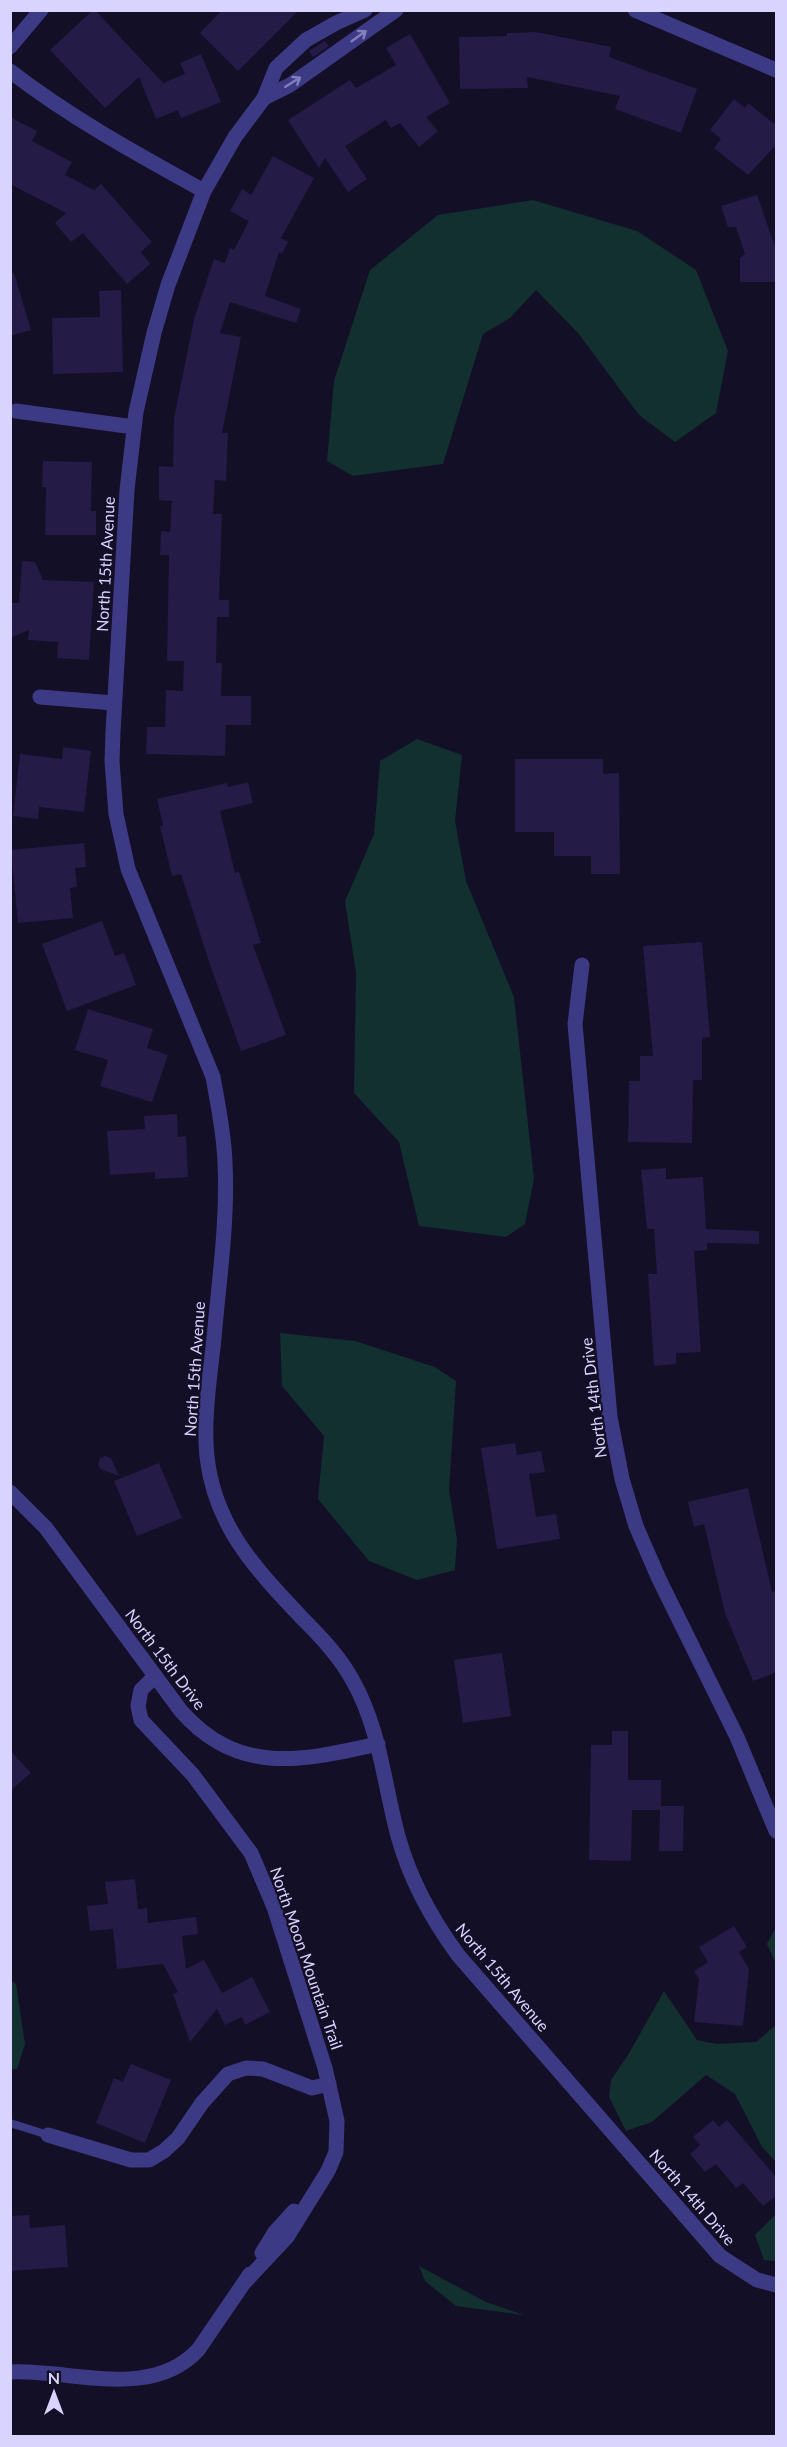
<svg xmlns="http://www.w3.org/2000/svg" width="787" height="2447" viewBox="0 0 787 2447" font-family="Lato,sans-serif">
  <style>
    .green { fill: #12302f }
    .building { fill: #241b47 }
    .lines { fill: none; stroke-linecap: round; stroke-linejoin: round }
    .lane { stroke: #3d3a85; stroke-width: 8 }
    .street { stroke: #3d3a85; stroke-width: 15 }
    .oneway { stroke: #837fbc }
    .labels { text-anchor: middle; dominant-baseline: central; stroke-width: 4.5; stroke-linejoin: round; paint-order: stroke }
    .street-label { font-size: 16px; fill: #d9d4ff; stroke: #130f26 }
  </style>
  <rect width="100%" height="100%" fill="#130f26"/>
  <g class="green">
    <path d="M533 200 637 231 696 270 728 351 716 413 675 442 639 415 578 333 536 290 510 318 483 334 443 464 353 476 327 461 334 381 370 270 438 215Z"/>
    <path d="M417 739 462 755 455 821 466 881 514 997 534 1179 525 1224 506 1237 419 1226 399 1142 354 1093 356 973 345 901 374 834 380 761Z"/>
    <path d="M280 1333 355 1341 435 1367 456 1381 449 1490 457 1539 455 1570 417 1580 369 1561 318 1499 324 1436 282 1386Z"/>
    <path d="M776 1927V1964L767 1944Z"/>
    <path d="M10 1980 16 1984 25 2044 17 2069 11 2070Z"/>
    <path d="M664 1991 697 2040 717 2044 756 2042 776 2025V2162L762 2147 735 2094 706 2075 652 2122 626 2131 609 2097 611 2080 628 2055Z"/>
    <path d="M776 2214V2261L764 2260 755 2235Z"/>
    <path d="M419 2266 486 2302 524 2315 456 2306 425 2281Z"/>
  </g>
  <g class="building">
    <path d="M93 10H95L163 83 185 74 180 63 201 54 221 102 181 118 178 110 156 119 139 77 105 108 50 50Z"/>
    <path d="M222 10H299L238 71 200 33Z"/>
    <path d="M536 32 611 47 609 57 697 89 681 133 615 109 620 96 527 77 528 88 460 89 459 37 507 36V33Z"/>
    <path d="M410 34 450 103 426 117 438 131 419 147 400 123 391 128 386 120 345 146 367 179 348 192 325 158 319 168 288 120 350 80 356 88 396 65 386 48Z"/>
    <path d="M325 41 329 46 313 57 309 51Z"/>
    <path d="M734 99 745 108 748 103 777 126V144L748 175 714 148 721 139 710 130Z"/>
    <path d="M10 117 37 131 32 141 72 162 65 175 94 190 101 184 152 242 141 252 150 264 127 284 83 233 71 242 55 223 66 213 10 184Z"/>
    <path d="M273 156 314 178 281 238 288 242 282 254 279 252 265 296 301 309 296 323 230 302 220 333 241 337 222 433H228L226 481 215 480 213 514H222L219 600H229V617H217L216 663H222L221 696H251V725H226L225 756 146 754 147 727H165L166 690 183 691 184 661H167L169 555H160L161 531 170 532 172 501 159 500V466L173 467 174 418 194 319 214 259 225 263 230 248 234 250 249 221 230 211 242 189 251 195Z"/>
    <path d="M757 195 777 252V282H740V258L745 254 736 227H728L721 206Z"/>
    <path d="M10 273H14L31 330 10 336Z"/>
    <path d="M121 290 123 372 53 374 52 318 100 317 99 291Z"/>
    <path d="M43 461 92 462 91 511H96V535H45L46 487H42Z"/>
    <path d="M22 561 35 562 43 580 94 582 89 660 57 658 58 642 28 640 29 630 10 638V603H19Z"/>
    <path d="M63 747 91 751 84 812 39 807 38 819 13 816 20 754 62 759Z"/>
    <path d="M515 759H603V774L619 773 620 874H591V856H554V832H515Z"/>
    <path d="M248 782 253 803 220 811 235 873 239 872 261 943 253 945 286 1035 241 1051 210 965 181 874 172 876 160 826 163 825 157 799 227 783 228 787Z"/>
    <path d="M84 843 86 867 75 868 77 887 70 888 73 918 18 923 11 850Z"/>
    <path d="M102 921 115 956 124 953 136 985 67 1011 42 944Z"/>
    <path d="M702 942 710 1037 702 1038V1080H693L692 1143 628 1142 629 1081H640V1056H653L643 946Z"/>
    <path d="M88 1009 153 1029 147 1048 168 1055 152 1102 100 1086 108 1060 75 1050Z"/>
    <path d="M177 1114 178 1137 186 1136 188 1177 155 1179V1172L110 1175 107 1131 145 1129 144 1116Z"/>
    <path d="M666 1168V1179L703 1177 706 1229 759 1231V1244L707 1243V1250L694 1251 701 1352 676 1353V1364L654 1366 648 1274H657L654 1229H647L641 1170Z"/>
    <path d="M515 1443 517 1455 541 1451 545 1472 529 1474 536 1517 556 1514 560 1539 497 1549 481 1448Z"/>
    <path d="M105 1456 111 1458 119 1476 100 1469 98 1464 100 1458Z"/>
    <path d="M159 1463 182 1518 137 1536 114 1481Z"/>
    <path d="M748 1488 772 1592 777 1590V1672L753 1681 725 1613 704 1524 694 1527 688 1502Z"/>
    <path d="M502 1653 511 1716 463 1723 454 1660Z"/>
    <path d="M612 1731H628V1780H661V1806H684L683 1851H659L660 1810H632L631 1861 589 1860 591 1745H612Z"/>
    <path d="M10 1750 31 1773 10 1791Z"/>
    <path d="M135 1879 138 1909 147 1908 148 1923 196 1917 198 1934 182 1936 186 1969 204 1960 222 1993 252 1977 270 2012 245 2025 242 2017 225 2025 217 2009 190 2042 173 1994 178 1992 163 1964 117 1969 113 1929 90 1931 87 1906 108 1904 105 1882Z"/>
    <path d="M734 1926 747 1947 739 1952 749 1969 743 2026 694 2022 699 1979 694 1971 708 1962 699 1947Z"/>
    <path d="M131 2064 171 2080 145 2143 96 2123 114 2078 123 2082Z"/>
    <path d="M713 2120 719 2127 727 2120 777 2178V2195L763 2206 743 2183 736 2188 716 2164 705 2172 690 2154 700 2145 693 2137Z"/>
    <path d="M29 2215 30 2228 65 2225 68 2267 10 2271V2216Z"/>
  </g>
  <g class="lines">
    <path class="lane" d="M10 2123 48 2135"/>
    <g class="street">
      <path d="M365 10 336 23 306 40 276 68 264 98 235 137 204 191 168 285 154 333 136 412 127 490 113 732 112 761 116 814 128 869 213 1077C218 1105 224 1133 225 1162 228 1220 219 1280 214 1338 210 1377 203 1418 207 1457 215 1527 256 1569 302 1618 321 1637 340 1657 353 1681 380 1729 384 1784 398 1836 410 1880 431 1918 458 1955L720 2256 757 2280 776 2285"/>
      <path d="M635 10 776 70"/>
      <path d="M10 47 41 10"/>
      <path d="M10 71C71 118 137 154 204 191"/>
      <path d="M264 98 290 85 396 10"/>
      <path d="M16 411 134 427"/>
      <path d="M40 697 114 703"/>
      <path d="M582 965 575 1024 610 1417 622 1479 636 1526 659 1579 737 1737 776 1831"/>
      <path d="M10 1492 46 1528 181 1711C238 1776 302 1761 378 1744"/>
      <path d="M155 1676 141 1690 138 1706 141 1720 193 1775 251 1853 274 1907 325 2068 337 2121 336 2152 328 2171 287 2237 245 2282"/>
      <path d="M48 2135 131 2160H149L164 2151 178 2138 202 2103 228 2074 246 2068 263 2069 312 2088 329 2084"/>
      <path d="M262 2253 275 2232 294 2211"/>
      <path d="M10 2372C72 2369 150 2401 198 2350L250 2274"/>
    </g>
  </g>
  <defs><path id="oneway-shaft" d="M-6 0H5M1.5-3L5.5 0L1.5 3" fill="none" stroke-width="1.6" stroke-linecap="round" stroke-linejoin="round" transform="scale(1.5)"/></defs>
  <g class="oneway">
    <use href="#oneway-shaft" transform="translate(359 36) rotate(-36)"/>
    <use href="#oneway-shaft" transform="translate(293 82) rotate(-32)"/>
  </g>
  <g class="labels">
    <g class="street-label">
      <text transform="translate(105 564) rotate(-87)">North 15th Avenue</text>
      <text transform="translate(194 1369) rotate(-86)">North 15th Avenue</text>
      <text transform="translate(593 1398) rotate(-97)">North 14th Drive</text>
      <text transform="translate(166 1659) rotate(53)">North 15th Drive</text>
      <text transform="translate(307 1958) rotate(71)">North Moon Mountain Trail</text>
      <text transform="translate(503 1977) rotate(50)">North 15th Avenue</text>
      <text transform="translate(693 2197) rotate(49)">North 14th Drive</text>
    </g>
  </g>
  <rect width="787" height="2447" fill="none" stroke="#d9d4ff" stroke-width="24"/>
  <g transform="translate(54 2393)" stroke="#130f26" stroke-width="4.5" paint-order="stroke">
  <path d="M0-4.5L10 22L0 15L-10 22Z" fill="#d9d4ff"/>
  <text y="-9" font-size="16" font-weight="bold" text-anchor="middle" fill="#d9d4ff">N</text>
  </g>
</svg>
